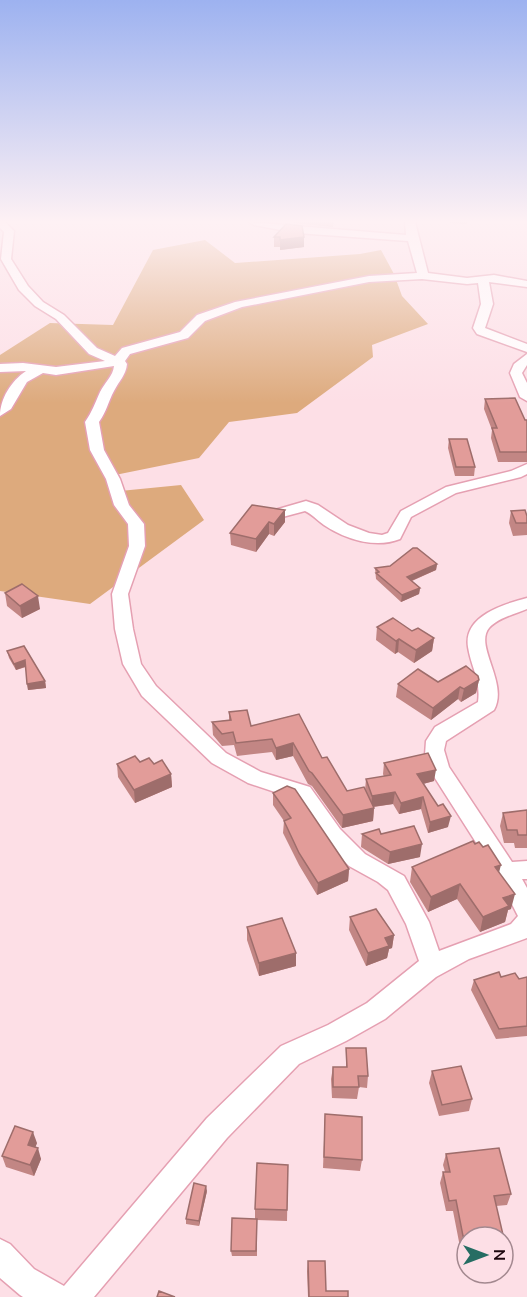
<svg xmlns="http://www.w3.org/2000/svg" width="527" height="1297" viewBox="0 0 527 1297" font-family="'Nunito Sans',sans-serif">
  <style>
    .green { fill: #ddaa7d }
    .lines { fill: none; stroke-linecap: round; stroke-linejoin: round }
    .minor-casing { stroke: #e5a0b2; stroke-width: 3 }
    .minor { fill: #fff; fill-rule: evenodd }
    .wall { fill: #c28684 }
    .shaded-wall { fill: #9e6d6b }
    .building { fill: #e29c99; stroke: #9e6d6b; stroke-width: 1.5 }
  </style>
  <rect width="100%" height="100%" fill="#fddfe6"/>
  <path class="green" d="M205 240 235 263 360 254 381 250 394 274 402 296 428 324 372 345 373 357 297 413 229 422 199 458 115 475 120 491 181 485 204 520 90 604 0 591V355L50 323 113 325 153 250Z"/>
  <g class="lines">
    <g class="minor-casing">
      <g id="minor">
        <path d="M0 222H5L14 231 11 259 28 286 43 302 64 315 97 348 115 356 122 348 180 332 197 315 235 302 369 276 417 273 408 241 297 233 254 225 249 222 406 235 405 222H415L428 273 467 278 494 275 527 281V287L489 282 493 304 485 328 527 344V352L477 334 473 328 481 304 478 283 467 284 422 279 369 282 242 307 205 321 188 338 130 354 125 361 127 364C126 375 119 381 114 391 108 402 107 411 99 422L104 450 120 479 129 505 144 524 145 546 128 594 133 629 141 664 156 686 226 753 261 772 310 787 340 829 365 854 404 876 429 922 439 951 511 924 518 916 498 877 433 775 425 755 426 741 435 727 478 702C481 680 471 667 468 647 463 616 504 604 527 598V609C515 614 498 618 489 628 474 646 509 683 494 710L446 741 444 750 449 767 512 862 527 861V879H522L527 888V938L469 959 436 977 385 1019 346 1041 299 1064 227 1138 94 1297H23L20 1295 0 1278V1239L10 1244 34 1269 64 1286 207 1118 281 1046 328 1025 367 1003 419 961 406 924 388 890 378 882 349 866 324 841 296 799 248 783 212 763 142 696 123 664 115 629 112 594 129 546 128 524 114 505 106 479 90 450 85 422C92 412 95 403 100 392 105 382 113 376 114 366L56 375 43 373 27 382 11 409 0 416C0 399 11 381 26 371L0 372V364L23 363 56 367 105 361 89 354 56 319 35 306 19 290 1 259 4 232 0 228Z"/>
        <path d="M527 354V365L522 373 527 383V401L520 397 510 373 514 364Z"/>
        <path d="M527 464V474L521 477 456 493 411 517 400 539C375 549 345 539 324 525 317 520 312 514 305 511L275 519 256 516 253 513 261 508 275 510 306 501 318 505 348 525 369 533 382 535 388 533 401 511 446 487 511 471Z"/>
      </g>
    </g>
    <use href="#minor" class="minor"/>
  </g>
  <g class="wall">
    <path d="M294 222H334L333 227 294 223Z"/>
    <path d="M450 222H467V224L450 223Z"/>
    <path d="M286 224 304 247 280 250V247H274V237Z"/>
    <path d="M485 399 525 420H527V462H498L491 438 492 430 484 409Z"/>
    <path d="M449 439 475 467 474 476H455L448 448Z"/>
    <path d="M285 510V522L274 536 269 534 256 552 231 545 230 533Z"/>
    <path d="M511 511 527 516V535L513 536 509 523Z"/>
    <path d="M437 564 436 570 412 581 420 588 419 594 401 602 376 579 375 568Z"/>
    <path d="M5 593 40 609 22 618 7 606Z"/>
    <path d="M377 627 412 631 434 638 432 651 414 663 398 652 395 654 376 640Z"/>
    <path d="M7 651 45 681 46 688 28 690 26 667 16 670 9 658Z"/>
    <path d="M479 680 476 693 461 702 458 699 431 720 396 697 398 684Z"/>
    <path d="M229 712 251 726 299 714 322 758 347 791 365 790 366 779 384 777 383 774 384 763 434 781 423 784 448 827 428 833 421 809 399 814 393 804 374 807 373 821 342 828 312 786 308 784 293 756 276 760 272 752 237 756 234 745 222 746 213 735 212 722 229 720Z"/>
    <path d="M140 762 154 764 171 774 172 787 135 803 118 777 117 764Z"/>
    <path d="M273 793 349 869 348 881 317 895 299 865 283 833 284 821 273 805Z"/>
    <path d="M527 810V848H515L514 843H504L500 826 503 813Z"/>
    <path d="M362 834H381L420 857 388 864 361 847Z"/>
    <path d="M412 867 499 872 511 909 508 910 505 922 480 932 457 899 428 912 410 882Z"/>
    <path d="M350 917 394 935 392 948 389 949 387 958 366 966 349 930Z"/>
    <path d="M247 927 296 966 259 976 247 940Z"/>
    <path d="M501 977 519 979 527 977V1036L496 1039 471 990 474 980Z"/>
    <path d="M346 1048 368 1076 367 1088 359 1087 357 1099 332 1098 331 1079 333 1067H346Z"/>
    <path d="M432 1071 472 1099 469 1111 439 1116 429 1083Z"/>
    <path d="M325 1114 362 1160 360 1171 323 1168Z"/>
    <path d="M37 1143 35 1147 41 1159 34 1176 6 1167 2 1156Z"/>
    <path d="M446 1154 511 1194 507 1205 496 1206 507 1252 503 1261V1237H467V1251L466 1246 460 1247 453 1211H446L440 1183 443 1172H445L443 1165Z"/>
    <path d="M288 1165 287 1221 257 1220V1256H232L231 1251 255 1219V1209Z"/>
    <path d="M207 1191 199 1226 186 1224V1219Z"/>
    <path d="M308 1261 326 1291 348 1297H308L307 1271Z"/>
  </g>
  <g class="shaded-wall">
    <path d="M304 237V247L280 250V240Z"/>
    <path d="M285 510V522L274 536V524Z"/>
    <path d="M269 522V534L256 552V539Z"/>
    <path d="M437 564 436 570 406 583 407 577Z"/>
    <path d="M420 588 419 594 401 602 402 595Z"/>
    <path d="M38 596 40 609 22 618 20 606Z"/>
    <path d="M434 638 432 651 414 663 416 650Z"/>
    <path d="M399 639 398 652 395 654 396 641Z"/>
    <path d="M25 660 27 666 16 670 14 664Z"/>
    <path d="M479 680 476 693 461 702 464 689Z"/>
    <path d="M45 681 46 688 28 690 27 684Z"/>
    <path d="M460 687 458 699 431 720 433 708Z"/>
    <path d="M293 743V756L276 760V748Z"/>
    <path d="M436 770 434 781 415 786 417 774Z"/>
    <path d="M171 774 172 787 135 803 134 790Z"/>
    <path d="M395 792 393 804 371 807 372 796Z"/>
    <path d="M423 797 421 809 399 814 401 803Z"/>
    <path d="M374 808 373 821 342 828 343 815Z"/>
    <path d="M451 816 448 827 428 833 430 822Z"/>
    <path d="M422 844 420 857 388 864 390 852Z"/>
    <path d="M501 865 497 880 495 867Z"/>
    <path d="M349 869 348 881 317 895 318 883Z"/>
    <path d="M460 884 457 899 428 912 431 897Z"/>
    <path d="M515 894 511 909 508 910 505 922 480 932 483 917 503 898Z"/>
    <path d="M394 935 392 948 389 949 387 958 366 966 368 953 385 938Z"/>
    <path d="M296 953V966L259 976V963Z"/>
    <path d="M33 1132 37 1143 32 1156 28 1145Z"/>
    <path d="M38 1148 41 1159 34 1176 30 1165Z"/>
    <path d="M206 1186 207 1191 199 1226V1221Z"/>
  </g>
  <g class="building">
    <path d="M286 224 302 226 304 237 280 240V237H274Z"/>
    <path d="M515 398 525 420H527V452H500L492 428H497L485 399Z"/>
    <path d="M449 439H467L475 467H456Z"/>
    <path d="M252 505 285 510 274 524 269 522 256 539 230 533Z"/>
    <path d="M525 510 527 516V523H516L511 511Z"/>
    <path d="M413 548H417L437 564 407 577 420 588 402 595 376 573 379 572 375 568 390 566Z"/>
    <path d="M22 584 38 596 20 606 5 593Z"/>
    <path d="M393 618 412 631 418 628 434 638 416 650 399 639 396 641 377 627Z"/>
    <path d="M24 646 45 681 27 684 25 660 14 664 7 651Z"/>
    <path d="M466 666 478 676 479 680 464 689 460 687 433 708 398 684 418 669 438 682Z"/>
    <path d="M247 710 251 726 299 714 322 758 327 757 347 791 364 787 374 808 343 815 312 773 309 771 293 743 276 748 272 739 236 743 233 732 222 734 212 722 231 720 229 712Z"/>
    <path d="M428 753 436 770 417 774 438 806 443 804 451 816 430 822 423 797 401 803 395 792 372 796 366 779 391 775 384 763Z"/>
    <path d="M135 756 140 762 149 758 154 764 162 760 171 774 134 790 117 764Z"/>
    <path d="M287 786 295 789 349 869 318 883 299 853 284 821 291 818 273 793Z"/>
    <path d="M527 810V835H518L517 830H507L503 813Z"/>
    <path d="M414 826 422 844 390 852 362 834 379 829 381 834Z"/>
    <path d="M473 841 475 844 479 842 483 847 488 845 501 865 495 867 515 894 503 898 509 906 483 917 460 884 431 897 412 867Z"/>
    <path d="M376 909 394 935 385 938 389 946 368 953 350 917Z"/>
    <path d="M282 918 296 953 259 963 247 927Z"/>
    <path d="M499 972 501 977 515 973 519 979 527 977V1026L499 1029 474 980Z"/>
    <path d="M346 1048H366L368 1076H358L359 1087H333V1067H347Z"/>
    <path d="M461 1066 472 1099 442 1105 432 1071Z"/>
    <path d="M325 1114 362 1117V1160L324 1157Z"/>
    <path d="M15 1126 33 1132 28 1145 38 1148 30 1165 2 1156Z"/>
    <path d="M499 1148 511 1194 494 1196 507 1252H503V1237L463 1236 456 1200 449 1201 443 1172H450L446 1154Z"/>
    <path d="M257 1163 288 1165 287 1210 255 1209Z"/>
    <path d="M194 1183 206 1186 199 1221 186 1219Z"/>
    <path d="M232 1218 257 1219 256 1251H231Z"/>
    <path d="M308 1261H325L326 1291H348V1297H309Z"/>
    <path d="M159 1291 175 1297H157Z"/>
  </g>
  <linearGradient id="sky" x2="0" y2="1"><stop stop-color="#9db2f0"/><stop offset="0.55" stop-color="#fef1f4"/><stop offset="1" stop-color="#fef1f4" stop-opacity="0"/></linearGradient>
  <rect width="527" height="403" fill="url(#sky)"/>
  <g transform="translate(485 1255) rotate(90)"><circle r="28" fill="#fddfe6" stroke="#a3888f" stroke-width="1.5"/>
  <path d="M0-4.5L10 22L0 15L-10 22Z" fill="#266d63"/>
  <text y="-9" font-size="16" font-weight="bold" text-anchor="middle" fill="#1c060d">N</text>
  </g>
</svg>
